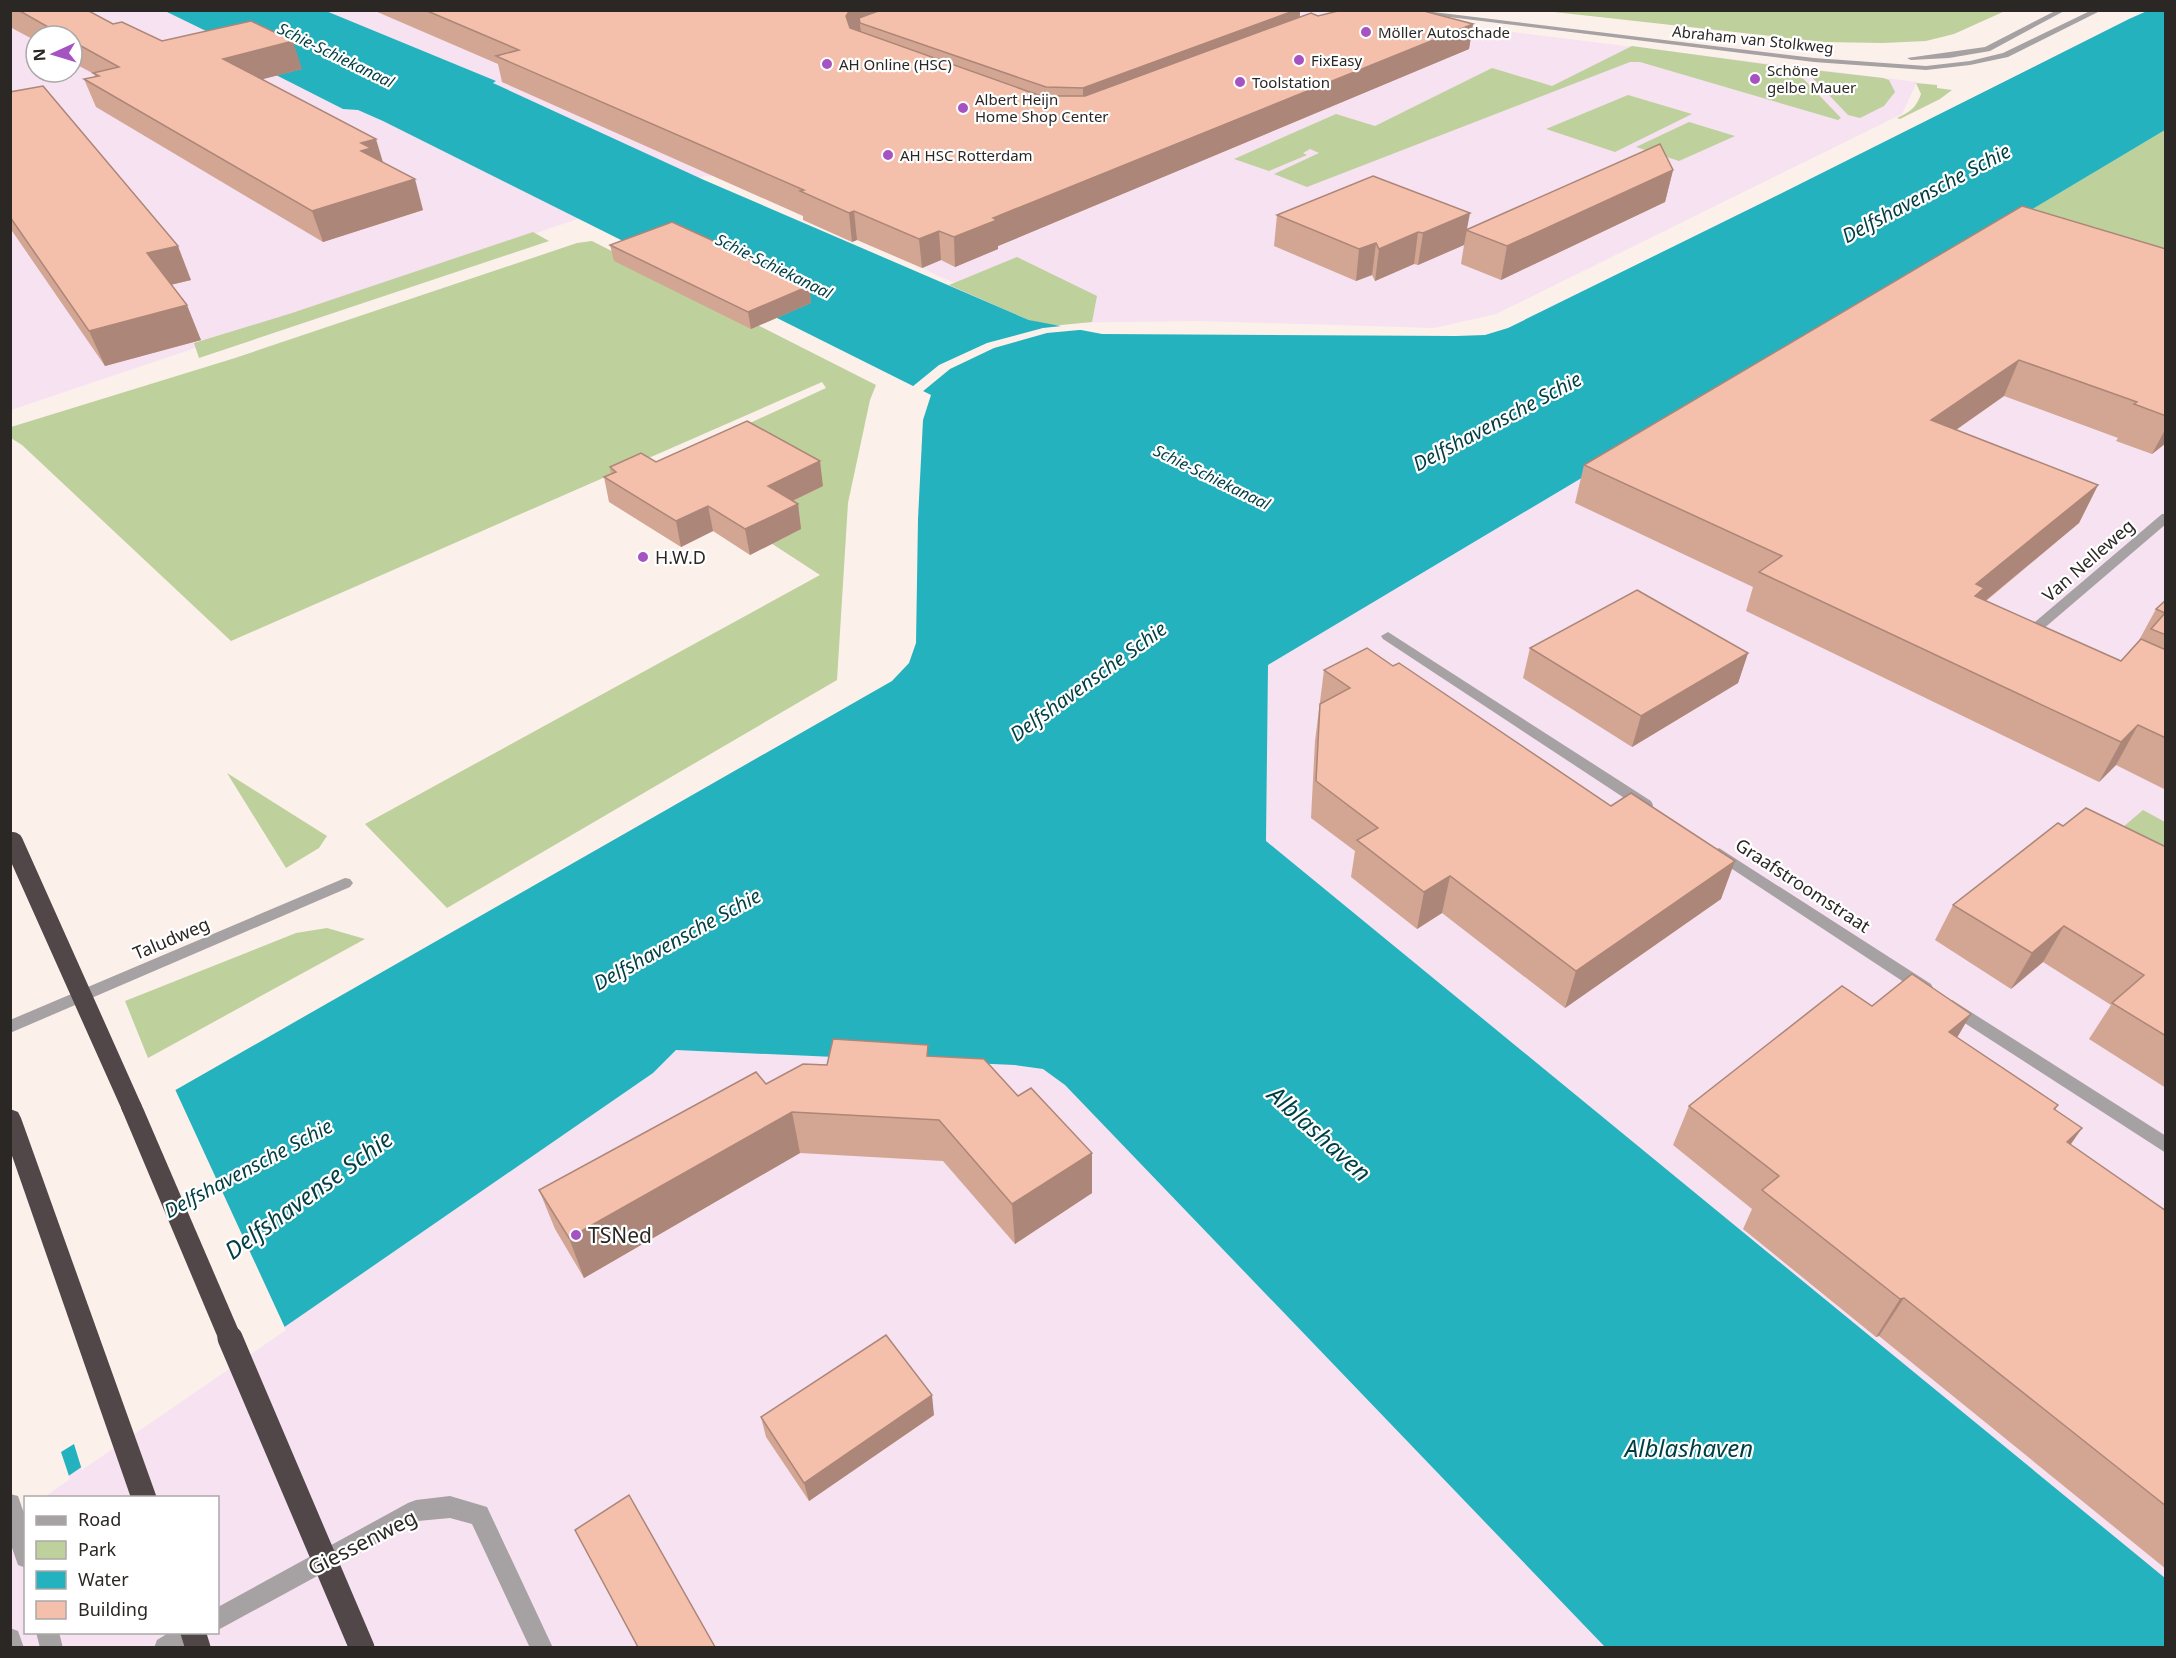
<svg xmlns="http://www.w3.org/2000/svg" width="2176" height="1658" viewBox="0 0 2176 1658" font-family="'Noto Sans',sans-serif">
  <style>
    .industrial { fill: #f6e2f1; fill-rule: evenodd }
    .green { fill: #bed09c }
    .water { fill: #24b2be }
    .pier { fill: #fcf0eb }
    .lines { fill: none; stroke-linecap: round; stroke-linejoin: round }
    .minor { fill: #a6a1a2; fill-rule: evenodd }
    .tertiary { fill: #a6a1a2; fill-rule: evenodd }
    .motorway { fill: #514749; fill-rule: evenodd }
    .motorway-bridge-far1 { stroke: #514749; stroke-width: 20 }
    .motorway-bridge { stroke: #514749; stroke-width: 25 }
    .wall { fill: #d3a593 }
    .shaded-wall { fill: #ac8678 }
    .building { fill: #f5c0ab; stroke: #ac8678; stroke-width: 1.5 }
    .poi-dot { fill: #a653c2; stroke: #fff; stroke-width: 2 }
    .labels { text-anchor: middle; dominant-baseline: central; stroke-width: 4.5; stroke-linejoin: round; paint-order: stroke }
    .far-poi-label { font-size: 15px; fill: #2b2725; stroke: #fff; text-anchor: start }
    .far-street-label { font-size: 15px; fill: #2b2725; stroke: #fff }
    .far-water-label { font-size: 16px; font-style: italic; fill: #003e43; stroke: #fff }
    .poi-label { font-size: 18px; fill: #2b2725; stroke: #fff; text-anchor: start }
    .street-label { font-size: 18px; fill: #2b2725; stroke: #fff }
    .water-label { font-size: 20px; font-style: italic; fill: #003e43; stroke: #fff }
    .near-poi-label { font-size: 21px; fill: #2b2725; stroke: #fff; text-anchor: start }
    .near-street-label { font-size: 21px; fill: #2b2725; stroke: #fff }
    .near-water-label { font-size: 24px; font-style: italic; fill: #003e43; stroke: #fff }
  </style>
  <rect width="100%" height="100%" fill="#fcf0eb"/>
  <g class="industrial">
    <path d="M1334 10 1917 82 1902 114 1496 314 1434 328 1199 321 1054 323 938 276 743 175 705 176 11 410 10 11ZM36 36H72V72H36Z"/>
    <path d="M2165 117V1647L1209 874 1252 638Z"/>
    <path d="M1060 1021 1707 1647H11L10 1430 648 1036ZM26 1498H218V1632H26Z"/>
  </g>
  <g class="green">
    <path d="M1545 11V10L2005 11 1954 34 1926 41 1883 43 1824 42Z"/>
    <path d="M1632 46 1793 68 1841 118 1838 120 1640 62H1630L1307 187 1274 174 1319 153 1310 149 1303 153 1307 155 1269 171 1234 159 1336 114 1375 126 1492 68 1552 86Z"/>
    <path d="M1804 69 1883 78 1889 80 1895 92 1884 106 1860 118 1848 115Z"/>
    <path d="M1916 83 1937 85V88L1952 90 1940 99 1900 119 1897 118C1910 112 1916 108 1921 94Z"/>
    <path d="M1628 95 1692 114 1615 152 1546 129Z"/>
    <path d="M1689 122 1735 136 1679 161 1636 147Z"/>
    <path d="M2165 130 2166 268 2008 223Z"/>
    <path d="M533 232 549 241 199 358 194 343 292 313Z"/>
    <path d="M592 241 876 385 870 400 848 503 837 680 447 908 365 824 820 575 654 467 826 388 822 382 231 641 22 445 11 438V427L235 358 577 243Z"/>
    <path d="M1017 257 1097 296 1092 322 1051 326 1029 320 949 285Z"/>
    <path d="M227 773 327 836 319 848 286 868Z"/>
    <path d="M2143 810 2165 822V878L2102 845Z"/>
    <path d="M327 928 365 939 148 1058 125 1001 296 933Z"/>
  </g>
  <path class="water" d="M165 11H326L496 81 493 83 704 180 1029 320 1102 334 1456 336 1485 335 1508 328 1792 188 2129 19 2147 11H2165V130L1268 665 1266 841 2165 1578V1647H1605L1065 1085 1043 1069 1015 1065 676 1050 653 1073 38 1497 26 1498 177 1123 165 1096 892 681 909 663 916 643 918 519 923 420 931 395 383 121 358 110 343 109 276 75 243 49Z"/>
  <g class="pier">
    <path d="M1071 325 1090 329 1047 333 994 348 950 369 922 392 912 387 939 365 987 343 1043 328Z"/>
    <path d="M174 1087 286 1330 82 1470 74 1444 61 1452 70 1479 43 1498H26V1509L10 1519V1217L173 1122 162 1096Z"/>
  </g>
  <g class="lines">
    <g class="minor">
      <path d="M2162 514H2166V524L2042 630 2048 635 2046 638C2039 639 2031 637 2026 631L2028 628Z"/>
      <path d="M1388 632 1651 801 1653 805 1651 809H1641L1383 639 1381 636Z"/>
      <path d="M1719 848 1931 984 1933 988 1931 992 1925 994 1919 992 1714 857 1711 853Z"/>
      <path d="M345 878 350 879 353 883 350 887 10 1033V1020Z"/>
      <path d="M1952 1000 2166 1136V1153L1946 1011 1944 1006 1946 1001Z"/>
      <path d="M450 1496 487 1507 553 1648H530L472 1524 450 1518 418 1521 218 1630V1607L408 1503 416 1500Z"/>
      <path d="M170 1632H204C196 1652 172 1648 154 1648L157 1640Z"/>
    </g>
    <g class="tertiary">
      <path d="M1392 10H1417L1814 58 1926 66 1970 61 2003 53 2092 10H2102L2008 57 1970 65 1926 70 1814 62Z"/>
      <path d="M2057 10H2066L1990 51 1949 58 1911 60 1907 58 1985 47Z"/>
      <path d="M10 1494 18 1496 26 1519V1568L18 1565 10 1542Z"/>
      <path d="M10 1628 18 1631 24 1648H10Z"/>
      <path d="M36 1632H59L63 1648H40Z"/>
    </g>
    <g class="motorway">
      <path d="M132 1099 140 1102 143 1108 242 1338 238 1346 230 1349 222 1346 218 1338 121 1108 124 1102Z"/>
      <path d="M10 1109 18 1112 21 1118 157 1498H131L10 1150Z"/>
    </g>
    <path class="motorway-bridge-far1" d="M13 842 132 1108"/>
    <g class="motorway-bridge">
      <path d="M230 1338 362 1648"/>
      <path d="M193 1632 198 1648"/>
    </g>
  </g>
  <g class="wall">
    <path d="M10 10H87L113 24 162 41 302 69 262 79 383 162 423 210 323 242 96 107 84 79 95 77 94 74 72 62V36H36V41L10 27Z"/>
    <path d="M1300 10V17L1318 16 1473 24 1469 49 998 246V249L955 267 941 260 922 268 857 240 852 242 803 220V216L502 82 498 64 375 11Z"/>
    <path d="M10 92 191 280 171 285 201 340 105 366 10 228Z"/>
    <path d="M1673 170 1665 202 1501 280 1461 264 1464 245 1418 265 1414 264 1375 281 1372 275 1356 281 1274 246 1277 215 1467 230Z"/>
    <path d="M718 243V246L809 286 811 303 751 329 614 261 610 245Z"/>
    <path d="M2166 249V443L2152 454 2116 441 2118 438 2004 396 1956 430 2098 485 2079 523 1986 601 2121 661 2137 644 2156 609 2166 600V790L2116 765 2099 782 1746 611 1753 587 1575 503 1584 465Z"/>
    <path d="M656 462 823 486 793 501 798 504 801 529 750 555 713 531 681 547 609 502 604 477 611 474 610 467Z"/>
    <path d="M1530 648 1748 653 1738 683 1632 747 1523 678Z"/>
    <path d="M1324 670 1721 899 1565 1008 1442 913 1417 929 1351 877 1355 851 1311 818 1315 741Z"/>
    <path d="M2063 826 2166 847V1088L2089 1039 2111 1005 2043 962 2011 989 1935 940 1953 905Z"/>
    <path d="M1872 1006 1957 1038 2058 1105 2055 1110 2082 1128 2070 1145 2166 1211V1569L1879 1336 1876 1337 1743 1229 1752 1209 1673 1145 1689 1106Z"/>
    <path d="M929 1056 1018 1096 1092 1153V1193L1015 1244 943 1161 800 1153 584 1278 555 1229 539 1190 766 1084 827 1065Z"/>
    <path d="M934 1415 809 1501 766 1437 761 1417Z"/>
    <path d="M575 1530 715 1647H638Z"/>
  </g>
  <g class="shaded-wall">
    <path d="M850 10H928L859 18 861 32 852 35 846 16Z"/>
    <path d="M1296 10H1300L1299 33 1083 115V88Z"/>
    <path d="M1473 24 1469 49 998 246V249L955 267 954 237 993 218Z"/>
    <path d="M293 41 302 69 233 87 223 59Z"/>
    <path d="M376 139 385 169 361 151V143Z"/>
    <path d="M1673 170 1665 202 1501 280 1507 246Z"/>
    <path d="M415 179 423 210 323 242 312 211Z"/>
    <path d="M854 211 857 240 852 242 849 213Z"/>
    <path d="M1470 213 1464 245 1418 265 1423 233Z"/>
    <path d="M939 231 941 260 922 268 919 239Z"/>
    <path d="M1418 232 1414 264 1375 281 1379 249Z"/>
    <path d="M1376 243 1372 275 1356 281 1359 249Z"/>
    <path d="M178 246 191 280 161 287 147 253Z"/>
    <path d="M809 286 811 303 751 329 748 312Z"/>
    <path d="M187 305 201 340 105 366 89 331Z"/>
    <path d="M2019 360 2004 396 1917 457 1931 420Z"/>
    <path d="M2166 428V443L2152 454Z"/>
    <path d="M820 461 823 486 771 511 768 486Z"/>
    <path d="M2098 485 2079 523 1974 610 1976 584Z"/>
    <path d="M798 504 801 529 750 555 745 529Z"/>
    <path d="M708 506 713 531 681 547 676 521Z"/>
    <path d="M1748 653 1738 683 1632 747 1641 716Z"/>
    <path d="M2138 725 2116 765 2099 782 2121 742Z"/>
    <path d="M1735 861 1721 899 1565 1008 1576 971Z"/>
    <path d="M1450 876 1442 913 1417 929 1424 892Z"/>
    <path d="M2064 926 2043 962 2011 989 2032 953Z"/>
    <path d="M1971 1014 1948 1053 1949 1032Z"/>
    <path d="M792 1112 800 1153 584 1278 569 1238Z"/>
    <path d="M2082 1128 2055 1167 2067 1142Z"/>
    <path d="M1092 1153V1193L1015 1244 1012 1204Z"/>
    <path d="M1904 1298 1879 1336 1876 1337 1900 1299Z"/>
    <path d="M932 1395 934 1415 809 1501 804 1483Z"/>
  </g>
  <g class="building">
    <path d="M18 10H87L113 24 122 22 162 41 251 21 293 41 223 59 376 139 361 143 371 148 361 151 415 179 312 211 84 79 99 76 93 73 119 67 72 41V36H64Z"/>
    <path d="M425 10H850L846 16 850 28 1041 96H1085L1311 13 1318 16 1342 10H1420L1473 24 993 218 997 220 954 237 939 231 919 239 854 211 849 213 800 191 804 190 496 56 519 50Z"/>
    <path d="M881 10H1296L1083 88 1046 87 860 23 859 18Z"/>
    <path d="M43 86 178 246 147 253 187 305 89 331 10 217V92Z"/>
    <path d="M1660 144 1673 170 1507 246 1466 230Z"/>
    <path d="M1373 176 1470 213 1423 233 1418 232 1379 249 1376 243 1359 249 1277 215Z"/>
    <path d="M2022 206 2166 249V416L2134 404 2137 402 2019 360 1931 420 2098 485 1976 584 1984 588 1975 596 2121 661 2141 639 2166 650V738L2138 725 2121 742 1759 572 1782 556 1584 465Z"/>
    <path d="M672 222 718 243 715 244 809 286 748 312 610 245Z"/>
    <path d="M747 421 820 461 768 486 798 504 745 529 708 506 676 521 604 477 616 472 610 467 641 453 656 462Z"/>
    <path d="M1637 590 1748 653 1641 716 1530 648Z"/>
    <path d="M2166 600V635L2151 629 2165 613 2156 609Z"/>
    <path d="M1367 648 1393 666 1399 663 1611 806 1631 793 1735 861 1576 971 1450 876 1424 892 1357 840 1378 828 1316 781 1320 704 1350 688 1324 670Z"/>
    <path d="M2086 808 2166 847V1036L2112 1003 2144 975 2064 926 2032 953 1953 905 2058 823 2063 826Z"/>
    <path d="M1912 974 1971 1014 1949 1032 2058 1105 2054 1109 2082 1128 2067 1142 2166 1211V1506L1904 1298 1900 1299 1762 1190 1779 1176 1689 1106 1842 986 1872 1006Z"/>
    <path d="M833 1039 928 1045 927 1056 984 1059 1018 1096 1031 1088 1092 1153 1012 1204 939 1120 792 1112 569 1238 539 1190 756 1072 766 1084 803 1064 827 1065Z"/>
    <path d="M886 1335 932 1395 804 1483 761 1417Z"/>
    <path d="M629 1495 715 1647H638L575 1530Z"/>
  </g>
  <g class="poi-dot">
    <circle cx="1366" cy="32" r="6"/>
    <circle cx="1299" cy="60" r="6"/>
    <circle cx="827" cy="64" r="6"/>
    <circle cx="1755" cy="79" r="6"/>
    <circle cx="1240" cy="82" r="6"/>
    <circle cx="963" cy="108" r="6"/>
    <circle cx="888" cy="155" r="6"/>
    <circle cx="643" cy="557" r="6"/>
    <circle cx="576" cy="1235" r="6"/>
  </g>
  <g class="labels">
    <g class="far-poi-label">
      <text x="1378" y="32">Möller Autoschade</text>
      <text x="1311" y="60">FixEasy</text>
      <text x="839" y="64">AH Online (HSC)</text>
      <text x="1767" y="70">Schöne<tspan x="1767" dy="17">gelbe Mauer</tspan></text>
      <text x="1252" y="82">Toolstation</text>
      <text x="975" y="99">Albert Heijn<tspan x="975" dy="17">Home Shop Center</tspan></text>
      <text x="900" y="155">AH HSC Rotterdam</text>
    </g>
    <g class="far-street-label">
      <text transform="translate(1753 39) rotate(6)">Abraham van Stolkweg</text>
    </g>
    <g class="far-water-label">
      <text transform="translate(336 55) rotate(26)">Schie-Schiekanaal</text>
      <text transform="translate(774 266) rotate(26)">Schie-Schiekanaal</text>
      <text transform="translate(1212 477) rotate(26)">Schie-Schiekanaal</text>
    </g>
    <g class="poi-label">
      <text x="655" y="557">H.W.D</text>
    </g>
    <g class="street-label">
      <text transform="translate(2088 560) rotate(-41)">Van Nelleweg</text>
      <text transform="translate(1803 885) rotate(33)">Graafstroomstraat</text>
      <text transform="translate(171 938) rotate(-23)">Taludweg</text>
    </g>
    <g class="water-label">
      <text transform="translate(1926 193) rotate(-28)">Delfshavensche Schie</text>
      <text transform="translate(1497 421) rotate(-28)">Delfshavensche Schie</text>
      <text transform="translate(1088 681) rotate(-36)">Delfshavensche Schie</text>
      <text transform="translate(677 939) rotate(-29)">Delfshavensche Schie</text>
      <text transform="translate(248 1168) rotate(-28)">Delfshavensche Schie</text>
    </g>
    <g class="near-poi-label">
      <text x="588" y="1235">TSNed</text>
    </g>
    <g class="near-street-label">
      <text transform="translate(362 1542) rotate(-27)">Giessenweg</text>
    </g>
    <g class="near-water-label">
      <text transform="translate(1320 1133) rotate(42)">Alblashaven</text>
      <text transform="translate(308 1194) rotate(-36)">Delfshavense Schie</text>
      <text x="1689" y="1447">Alblashaven</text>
    </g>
  </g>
  <rect width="2176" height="1658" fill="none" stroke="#2b2725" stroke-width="24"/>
  <rect x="24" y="1496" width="195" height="138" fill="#ffffff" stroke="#aaa9a8" stroke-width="1.5"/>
  <rect x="36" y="1516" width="30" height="9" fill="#a6a1a2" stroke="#aaa9a8" stroke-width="1.5"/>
  <text x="78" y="1526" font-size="18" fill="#2b2725">Road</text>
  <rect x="36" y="1541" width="30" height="18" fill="#bed09c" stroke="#aaa9a8" stroke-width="1.5"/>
  <text x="78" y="1556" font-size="18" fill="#2b2725">Park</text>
  <rect x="36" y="1571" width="30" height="18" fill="#24b2be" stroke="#aaa9a8" stroke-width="1.5"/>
  <text x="78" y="1586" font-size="18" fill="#2b2725">Water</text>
  <rect x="36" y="1601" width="30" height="18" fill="#f5c0ab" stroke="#aaa9a8" stroke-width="1.5"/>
  <text x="78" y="1616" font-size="18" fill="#2b2725">Building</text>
  <g transform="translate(54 54) rotate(266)"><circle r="28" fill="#ffffff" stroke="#aaa9a8" stroke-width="1.5"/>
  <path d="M0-4.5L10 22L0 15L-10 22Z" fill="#a653c2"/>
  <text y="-9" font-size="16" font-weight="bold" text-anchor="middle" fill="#2b2725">N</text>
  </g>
</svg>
